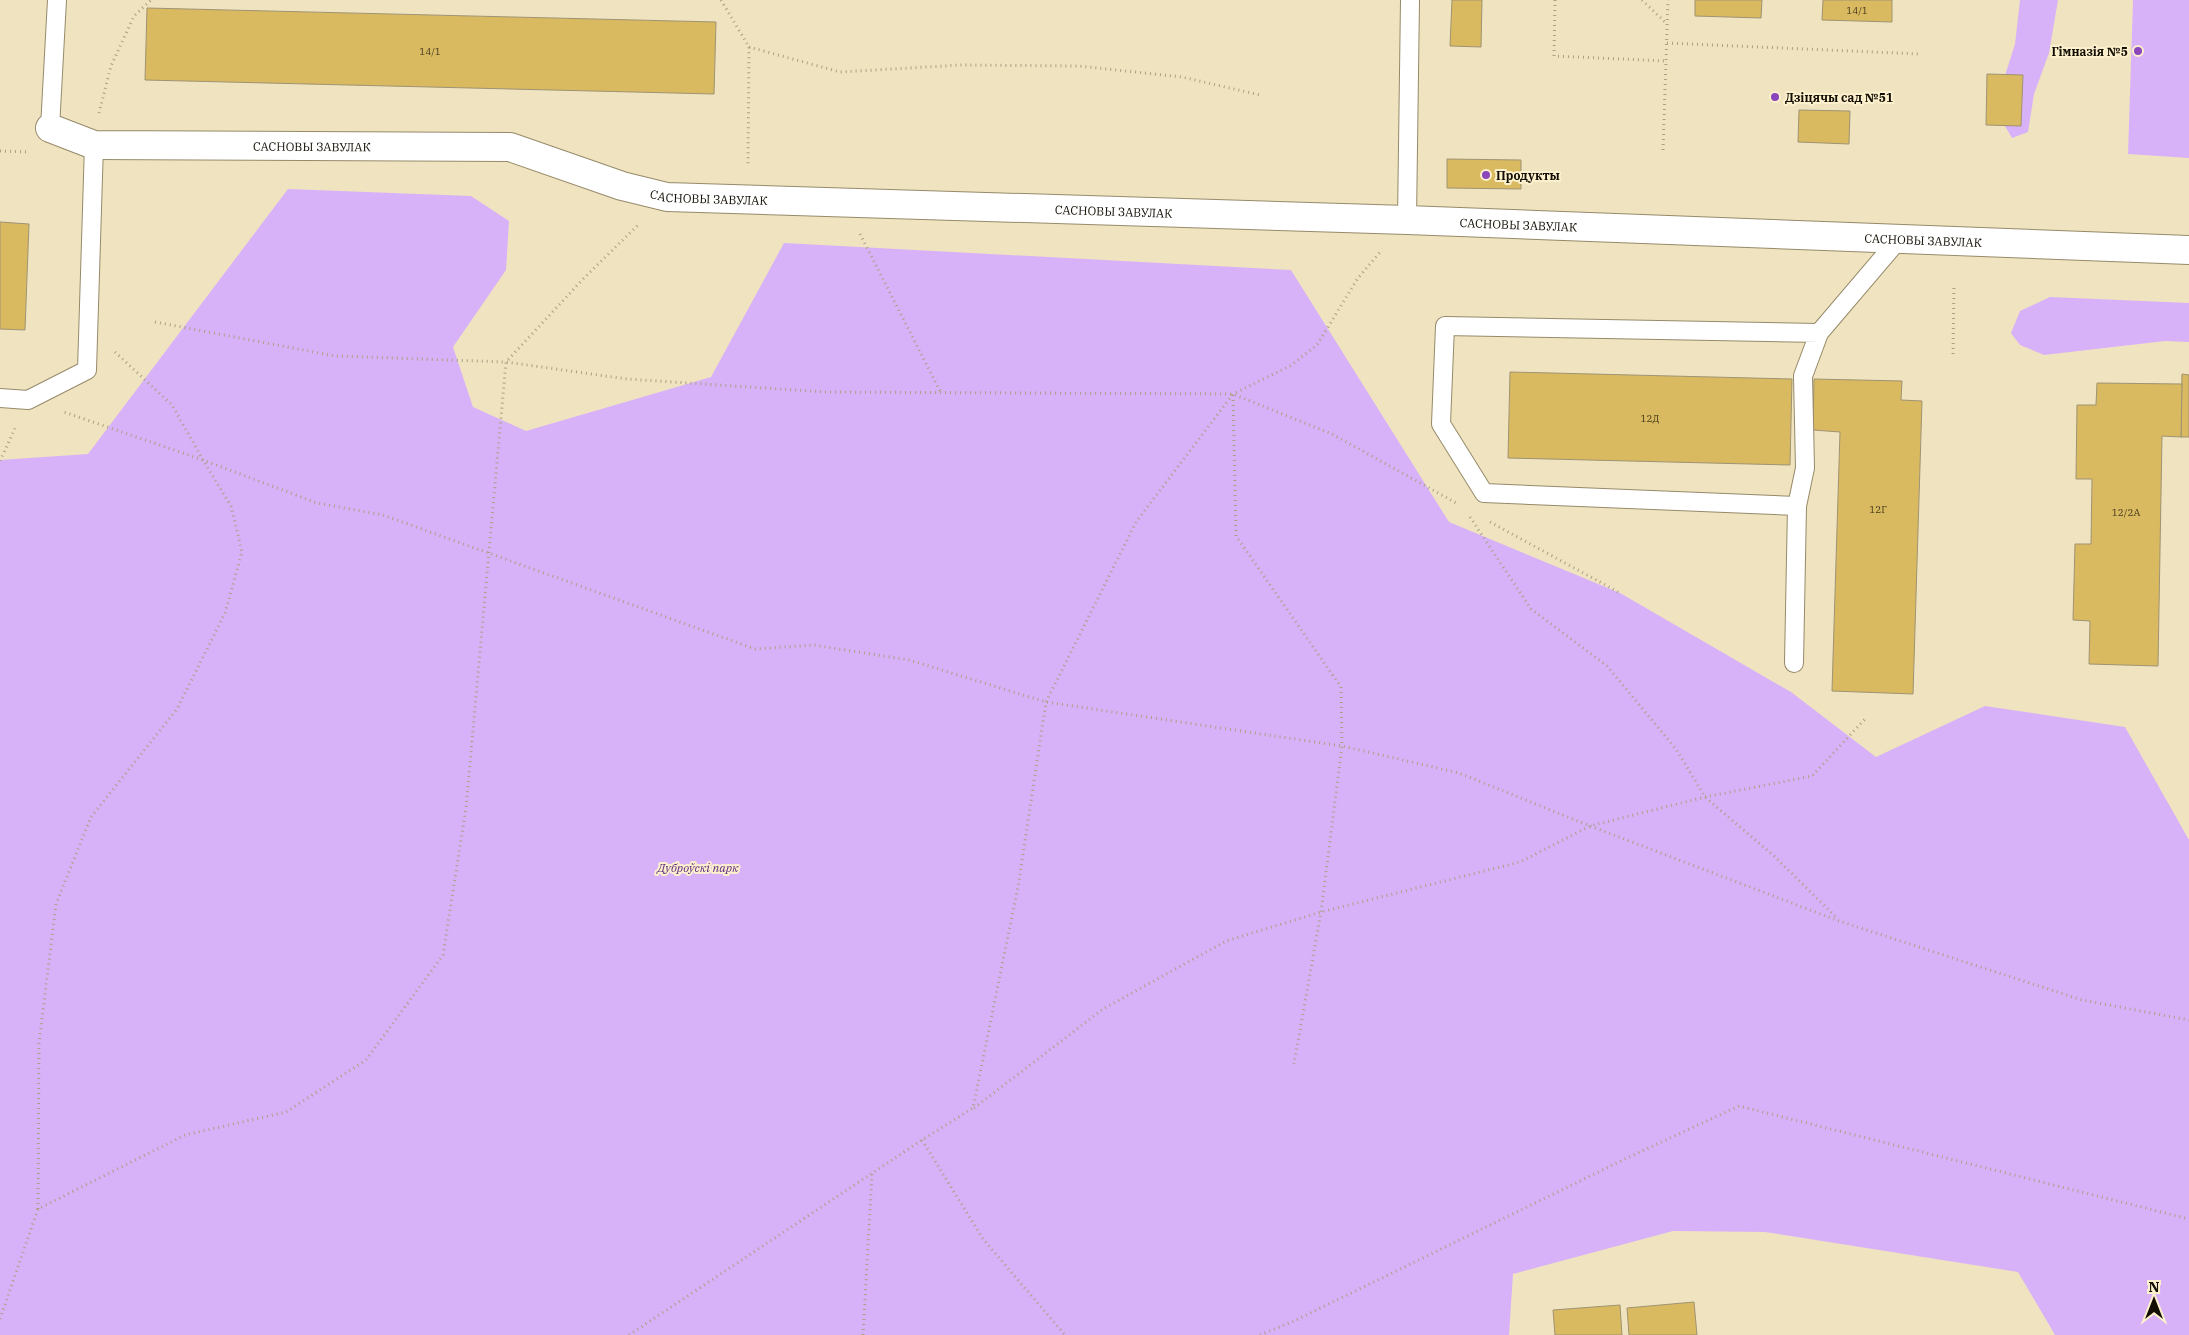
<svg xmlns="http://www.w3.org/2000/svg" width="2189" height="1335" viewBox="0 0 2189 1335" font-family="'IBM Plex Serif',serif">
  <style>
    .green { fill: #d8b2f8 }
    .building { fill: #d9ba61; stroke: #9f9372 }
    .lines { fill: none; stroke-linecap: round; stroke-linejoin: round }
    .service-casing { stroke: #968a6a; stroke-width: 20 }
    .minor-casing { stroke: #968a6a; stroke-width: 30 }
    .path { stroke: #aaa085; stroke-width: 3; stroke-dasharray: 1 4; stroke-linecap: butt }
    .service { stroke: #fff; stroke-width: 18 }
    .minor { stroke: #fff; stroke-width: 28 }
    .poi-dot { fill: #8a46ba; stroke: #fdf0cd; stroke-width: 2 }
    .labels { text-anchor: middle; dominant-baseline: central; stroke-width: 4; stroke-linejoin: round; paint-order: stroke }
    .number-label { font-size: 10px; fill: #44391b }
    .poi-label { font-size: 12px; font-weight: bold; fill: #130e04; stroke: #fdf0cd; text-anchor: start }
    .street-label { font-size: 12px; fill: #130e04; stroke: #fdf0cd }
    .park-label { font-size: 12px; font-style: italic; fill: #602b83; stroke: #fdf0cd }
  </style>
  <rect width="100%" height="100%" fill="#f0e3c0"/>
  <g class="green">
    <path d="M2020 0H2058L2049 53 2034 94 2028 132 2012 138 2002 121V85L2015 44Z"/>
    <path d="M2133 0H2189V158L2128 154Z"/>
    <path d="M288 189 471 196 509 221 506 270 453 347 473 407 526 431 711 377 784 243 1291 270 1449 522 1620 593 1791 692 1876 757 1985 706 2125 727 2189 840V1335H2055L2018 1272 1765 1232 1673 1231 1513 1274 1509 1335H0V460L88 454Z"/>
    <path d="M2050 297 2189 303V342L2165 341 2044 355 2020 345 2011 333 2020 311Z"/>
  </g>
  <g class="building">
    <path d="M1452 0H1482L1481 47 1450 46Z"/>
    <path d="M1695 0H1762L1761 18 1695 16Z"/>
    <path d="M1823 0H1892V22L1822 20Z"/>
    <path d="M147 8 716 22 714 94 145 80Z"/>
    <path d="M1987 74 2023 75 2021 126 1986 125Z"/>
    <path d="M1799 110 1850 111 1849 144 1798 142Z"/>
    <path d="M1447 159 1521 160V189L1447 188Z"/>
    <path d="M0 222 29 224 25 330 0 329Z"/>
    <path d="M1510 372 1792 379 1790 465 1508 458Z"/>
    <path d="M2182 374 2189 375V437H2181Z"/>
    <path d="M1814 379 1902 381 1901 400 1922 401 1913 694 1832 691 1840 432 1813 430Z"/>
    <path d="M2097 383 2182 384 2181 437 2162 436 2158 666 2089 664 2090 621 2073 620 2075 544H2091L2092 479H2076L2077 405H2096Z"/>
    <path d="M1694 1302 1697 1335H1629L1627 1308Z"/>
    <path d="M1620 1305 1622 1335H1555L1553 1310Z"/>
  </g>
  <g class="lines">
    <g class="service-casing">
      <g id="service">
        <path d="M50 128 57 0"/>
        <path d="M1407 220 1410 0"/>
        <path d="M1819 333 1803 376 1805 468 1797 506 1484 493 1441 424 1445 326 1819 333 1899 239"/>
        <path d="M0 398 28 400 87 370 94 145"/>
        <path d="M1794 663 1797 506"/>
      </g>
    </g>
    <g class="minor-casing">
      <g id="minor">
        <path id="s1" d="M50 128 94 145 510 147 622 186 667 197 1407 220 2189 250"/>
      </g>
    </g>
    <g class="path">
      <path d="M721 0 749 47 748 167"/>
      <path d="M1555 0 1554 56 1666 61"/>
      <path d="M1642 0 1667 24"/>
      <path d="M1667 43 1919 54"/>
      <path d="M749 47 840 72 961 65 1079 66 1182 77 1260 95"/>
      <path d="M99 113 111 66 134 16 151 0"/>
      <path d="M1663 150 1668 0"/>
      <path d="M0 151 29 152"/>
      <path d="M860 234 941 393"/>
      <path d="M155 322 335 356 506 362 627 379 826 392 1233 394 1332 434 1458 504"/>
      <path d="M115 352 172 405 203 460 317 503 383 515 755 649 814 645 909 660 1046 702 1342 746 1459 773 1590 826 1839 921 2082 1000 2189 1020"/>
      <path d="M1953 354 1954 285"/>
      <path d="M1233 395 1236 536 1341 687 1342 746 1321 912 1294 1064"/>
      <path d="M0 461 16 426"/>
      <path d="M1470 517 1531 609 1607 666 1676 749 1705 797 1774 856 1837 918"/>
      <path d="M1490 522 1620 593"/>
      <path d="M974 1108 1103 1009 1226 941 1321 912 1520 862 1590 826 1705 797 1812 776 1865 719"/>
      <path d="M922 1140 983 1239 1065 1335"/>
      <path d="M38 1209 39 1043 56 904 91 817 177 709 225 613 242 552 231 506 203 460 64 412"/>
      <path d="M0 1319 38 1209 185 1135 286 1112 366 1060 443 955 466 808 506 362 584 278 640 223"/>
      <path d="M629 1335 922 1140 973 1108 1018 887 1046 702 1136 522 1233 394 1290 366 1317 345 1358 278 1381 251"/>
      <path d="M863 1335 872 1174"/>
      <path d="M1260 1335 1294 1321 1627 1158 1739 1106 2189 1219"/>
    </g>
    <use href="#service" class="service"/>
    <use href="#minor" class="minor"/>
  </g>
  <g class="poi-dot">
    <circle cx="2138" cy="51" r="5"/>
    <circle cx="1775" cy="97" r="5"/>
    <circle cx="1486" cy="175" r="5"/>
  </g>
  <g class="labels">
    <g class="number-label">
      <text x="1857" y="10">14/1</text>
      <text x="430" y="51">14/1</text>
      <text x="1650" y="418">12Д</text>
      <text x="1878" y="509">12Г</text>
      <text x="2126" y="512">12/2А</text>
    </g>
    <g class="poi-label">
      <text x="2128" y="51" text-anchor="end">Гімназія №5</text>
      <text x="1785" y="97">Дзіцячы сад №51</text>
      <text x="1496" y="175">Продукты</text>
    </g>
    <g class="street-label">
      <text stroke="none"><textPath href="#s1" startOffset="265">САСНОВЫ ЗАВУЛАК</textPath></text>
      <text stroke="none"><textPath href="#s1" startOffset="670">САСНОВЫ ЗАВУЛАК</textPath></text>
      <text stroke="none"><textPath href="#s1" startOffset="1075">САСНОВЫ ЗАВУЛАК</textPath></text>
      <text stroke="none"><textPath href="#s1" startOffset="1480">САСНОВЫ ЗАВУЛАК</textPath></text>
      <text stroke="none"><textPath href="#s1" startOffset="1885">САСНОВЫ ЗАВУЛАК</textPath></text>
    </g>
    <g class="park-label">
      <text x="698" y="867">Дуброўскі парк</text>
    </g>
  </g>
  <g transform="translate(2154 1300)" stroke="#fdf0cd" stroke-width="4" paint-order="stroke">
  <path d="M0-4L9 19L0 12L-9 19Z" fill="#130e04"/>
  <text y="-8" font-size="14" font-weight="bold" text-anchor="middle" fill="#130e04">N</text>
  </g>
</svg>
